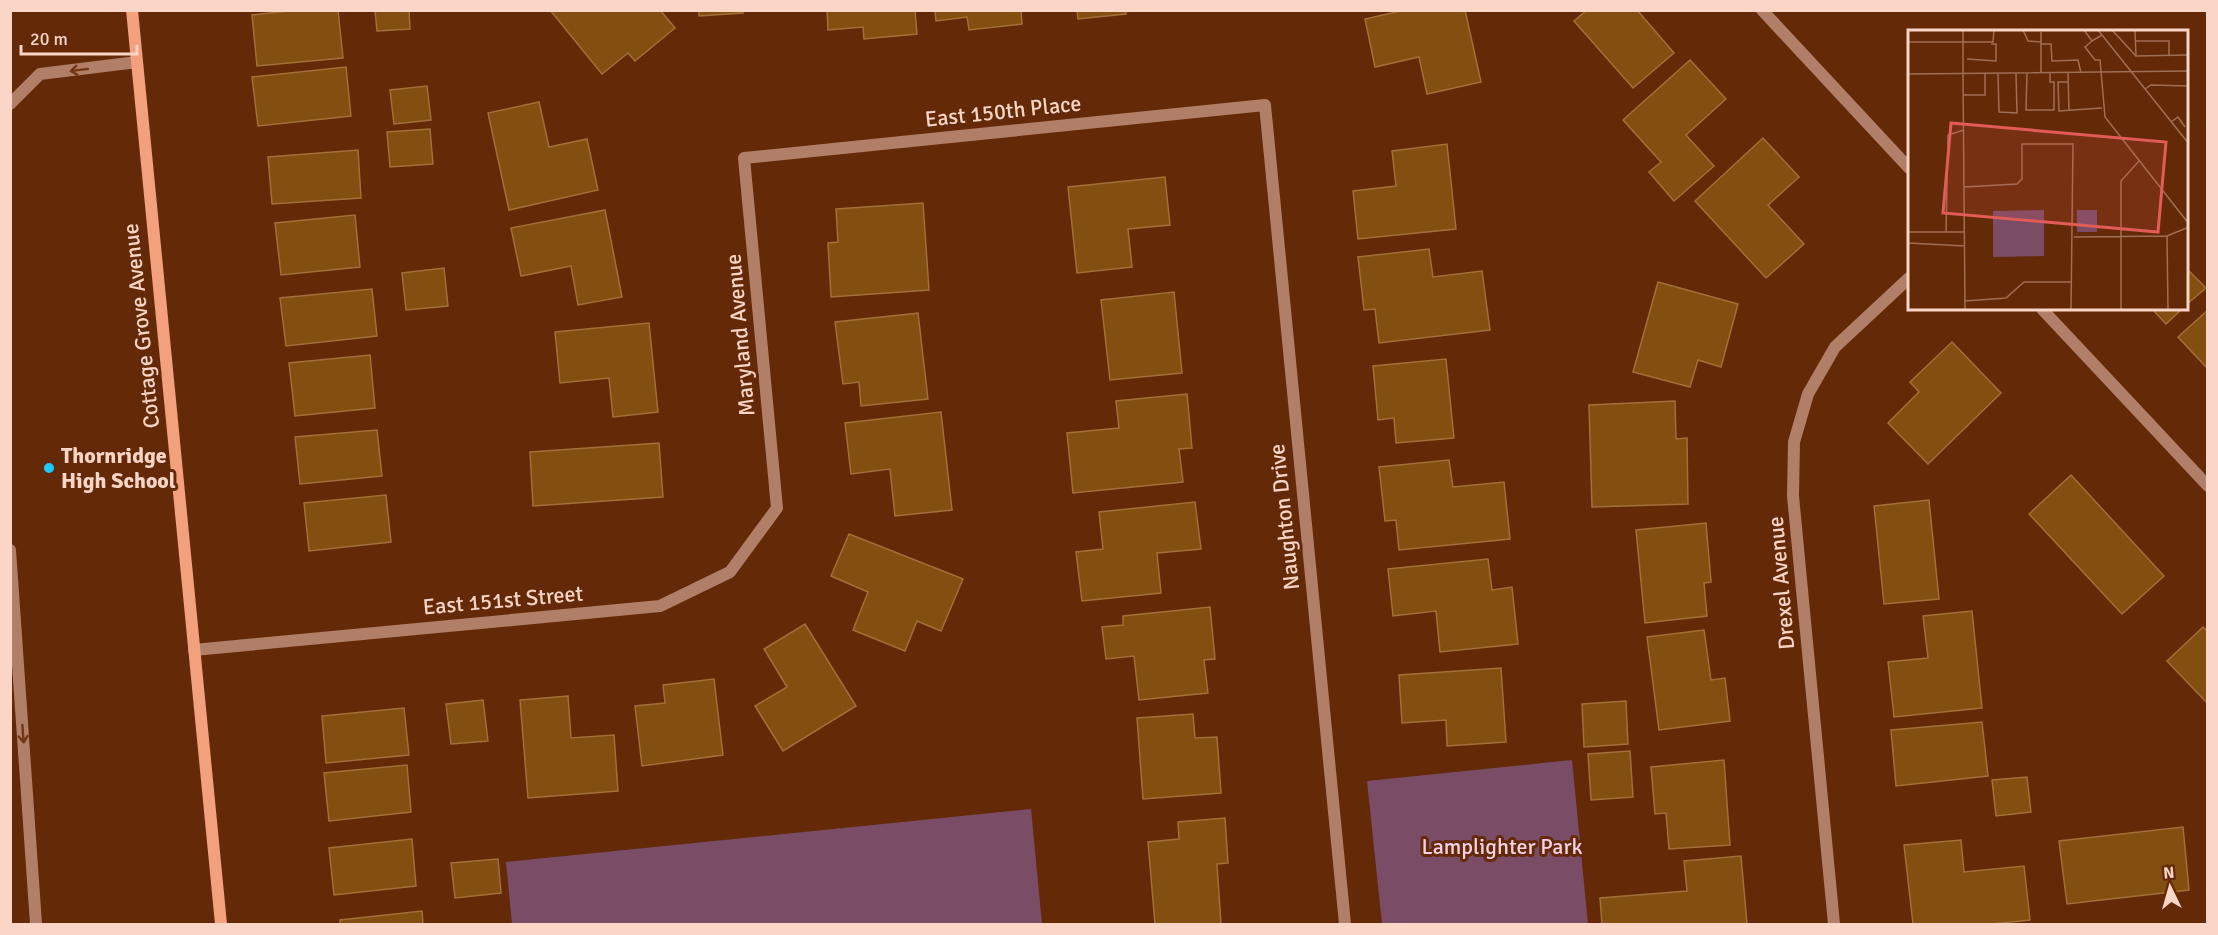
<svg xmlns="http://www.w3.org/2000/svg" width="2218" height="935" viewBox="0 0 2218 935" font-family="Signika,sans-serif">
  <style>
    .green { fill: #7a4c66 }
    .building { fill: #824f10; stroke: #a26f39; stroke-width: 1.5 }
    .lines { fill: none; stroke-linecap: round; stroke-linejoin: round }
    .service { stroke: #b17e67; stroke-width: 12 }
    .minor { stroke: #b17e67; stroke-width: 12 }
    .secondary { stroke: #f2a17c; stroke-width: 12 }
    .oneway { stroke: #703615 }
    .poi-dot { fill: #1ec9fd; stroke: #642907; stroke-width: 2 }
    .labels { text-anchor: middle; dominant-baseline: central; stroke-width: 6; stroke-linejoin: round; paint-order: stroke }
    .street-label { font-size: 22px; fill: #fbd5c5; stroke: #642907 }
    .poi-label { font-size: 22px; font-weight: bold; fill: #fbd5c5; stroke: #642907; text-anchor: start }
    .park-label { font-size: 22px; fill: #fad2e7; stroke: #642907 }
    .inset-road { fill: none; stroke: #a06e53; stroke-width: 1.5 }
    .view { fill: #e15c57; fill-opacity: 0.15; stroke: #e15c57; stroke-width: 3 }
    .inset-edge { fill: none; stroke: #fbd5c5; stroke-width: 3 }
  </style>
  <rect width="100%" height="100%" fill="#642907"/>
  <g class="green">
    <path d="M1572 760 1588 924H1382L1367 781Z"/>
    <path d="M1031 809 1042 924H512L506 862Z"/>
  </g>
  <g class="building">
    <path d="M297 10H338L343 58 257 66 252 15Z"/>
    <path d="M375 10H409L410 29 377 31Z"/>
    <path d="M550 10H660L675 28 635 61 628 53 602 74Z"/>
    <path d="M699 10H743V13L699 16Z"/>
    <path d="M827 10H915L917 34 864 39 863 27 828 30Z"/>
    <path d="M935 10H1021L1022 24 969 30 967 17 936 21Z"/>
    <path d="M1077 10H1125L1126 14 1078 19Z"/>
    <path d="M1405 10H1465L1481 82 1427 94 1419 57 1375 67 1365 19Z"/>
    <path d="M1587 10H1637L1674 53 1633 88 1574 21Z"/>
    <path d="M1690 60 1726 99 1686 135 1714 166 1674 201 1649 172 1661 162 1623 120Z"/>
    <path d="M346 67 351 116 258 126 252 77Z"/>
    <path d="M427 86 431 120 394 124 390 90Z"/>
    <path d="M539 102 549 147 587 139 598 190 509 210 488 113Z"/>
    <path d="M430 129 433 164 390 167 387 132Z"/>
    <path d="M1763 138 1799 177 1768 205 1804 244 1766 278 1695 201Z"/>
    <path d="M1447 144 1456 229 1358 239 1353 191 1396 186 1392 151Z"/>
    <path d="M358 150 361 198 272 204 268 157Z"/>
    <path d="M1165 177 1170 225 1128 229 1132 267 1077 273 1068 187Z"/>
    <path d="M923 203 929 290 831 297 828 243 838 242 836 209Z"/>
    <path d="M605 210 622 297 578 305 571 266 521 276 511 228Z"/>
    <path d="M355 215 360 267 281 275 275 223Z"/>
    <path d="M1429 249 1433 277 1482 271 1490 330 1379 343 1375 309 1364 310 1358 257Z"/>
    <path d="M444 268 448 306 406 310 402 273Z"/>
    <path d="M2186 268 2206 288 2186 305Z"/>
    <path d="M1658 282 1738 304 1721 367 1698 360 1690 387 1633 372Z"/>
    <path d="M372 289 377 336 286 346 280 298Z"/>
    <path d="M1174 292 1182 373 1110 380 1101 300Z"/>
    <path d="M2152 309H2182L2166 324Z"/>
    <path d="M2208 310V369L2178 337Z"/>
    <path d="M918 313 928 399 861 406 859 382 843 384 835 322Z"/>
    <path d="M649 323 658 412 613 417 609 378 560 383 555 332Z"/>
    <path d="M1952 342 2001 393 1928 464 1888 423 1919 392 1910 382Z"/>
    <path d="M370 355 375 408 295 416 289 363Z"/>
    <path d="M1446 359 1454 438 1396 443 1394 418 1378 420 1373 366Z"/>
    <path d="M1187 394 1192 448 1179 449 1183 482 1073 493 1067 433 1119 428 1116 401Z"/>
    <path d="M1675 401 1676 439 1687 438 1688 504 1592 507 1589 405Z"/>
    <path d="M941 412 952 510 895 516 890 469 851 474 845 423Z"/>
    <path d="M377 430 382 476 300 484 295 437Z"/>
    <path d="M659 443 663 497 533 506 530 452Z"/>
    <path d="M1449 460 1453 487 1504 482 1510 539 1399 550 1396 520 1385 521 1379 467Z"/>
    <path d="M2071 475 2164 576 2122 614 2029 514Z"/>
    <path d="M386 495 391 542 309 551 304 503Z"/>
    <path d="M1929 500 1939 599 1884 604 1874 506Z"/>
    <path d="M1195 502 1201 549 1157 553 1161 593 1082 601 1076 552 1103 549 1099 512Z"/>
    <path d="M1706 523 1711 582 1704 583 1707 616 1645 623 1636 530Z"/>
    <path d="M849 534 963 579 941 631 917 621 905 651 853 630 868 592 831 576Z"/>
    <path d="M1488 559 1492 590 1512 587 1518 644 1440 652 1436 611 1393 616 1388 569Z"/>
    <path d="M1210 607 1215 659 1204 660 1208 693 1139 700 1134 656 1106 659 1102 627 1123 625V616Z"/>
    <path d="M1972 611 1982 708 1894 717 1888 662 1928 658 1923 616Z"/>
    <path d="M805 624 856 706 783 751 755 706 787 687 764 649Z"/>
    <path d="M2203 627 2208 632V704L2167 661Z"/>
    <path d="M1704 630 1711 680 1725 678 1730 721 1659 730 1647 637Z"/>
    <path d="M1501 668 1506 742 1447 746 1446 720 1402 723 1399 675Z"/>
    <path d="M714 679 723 755 642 766 635 706 665 703 663 685Z"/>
    <path d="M568 696 571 738 614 735 618 791 528 798 520 700Z"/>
    <path d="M483 700 488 741 451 744 446 704Z"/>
    <path d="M1626 701 1628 744 1584 747 1582 704Z"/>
    <path d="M404 708 409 755 326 763 322 716Z"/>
    <path d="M1193 714 1195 738 1217 737 1221 793 1143 799 1137 718Z"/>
    <path d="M1982 722 1988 776 1896 786 1891 730Z"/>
    <path d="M1630 751 1633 797 1591 800 1588 754Z"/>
    <path d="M1724 760 1730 845 1669 849 1666 813 1655 814 1651 767Z"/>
    <path d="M407 765 411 812 329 821 324 773Z"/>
    <path d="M2027 777 2031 812 1996 816 1992 780Z"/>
    <path d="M1225 818 1228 863 1217 864 1221 924H1155L1148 842 1179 839 1178 822Z"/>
    <path d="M2183 827 2189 890 2067 904 2059 841Z"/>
    <path d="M412 839 416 886 334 895 329 848Z"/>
    <path d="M1961 840 1964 872 2024 866 2030 920 1991 924H1913L1904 845Z"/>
    <path d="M1741 856 1747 924H1602L1600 898 1687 891 1684 861Z"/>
    <path d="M498 859 501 893 455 898 451 863Z"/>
    <path d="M422 911 423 924H340V920Z"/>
  </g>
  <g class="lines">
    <g class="service">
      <path d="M10 104 40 74 137 62"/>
      <path d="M10 550 36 924"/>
    </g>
    <g class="minor">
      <path d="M1762 10 1909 168"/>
      <path d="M2042 309 2208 486"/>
      <path d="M194 650 660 606 730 572 777 508 744 158 1265 105 1345 924"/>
      <path d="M1834 924 1793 496 1794 442 1808 394 1835 347 1909 278"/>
    </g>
    <path class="secondary" d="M132 10 221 924"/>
  </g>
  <defs><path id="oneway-shaft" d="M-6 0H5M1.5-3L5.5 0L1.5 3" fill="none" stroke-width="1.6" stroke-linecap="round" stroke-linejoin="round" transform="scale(1.5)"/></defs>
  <g class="oneway">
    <use href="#oneway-shaft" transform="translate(79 70) rotate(173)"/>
    <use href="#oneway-shaft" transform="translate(23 734) rotate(86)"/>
  </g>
  <circle class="poi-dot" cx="49" cy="468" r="6"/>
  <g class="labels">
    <g class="street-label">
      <text transform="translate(1003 111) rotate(-6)">East 150th Place</text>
      <text transform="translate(141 326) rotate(-96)">Cottage Grove Avenue</text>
      <text transform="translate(740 335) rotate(-95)">Maryland Avenue</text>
      <text transform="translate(1284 517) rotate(-96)">Naughton Drive</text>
      <text transform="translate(1781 583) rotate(-95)">Drexel Avenue</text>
      <text transform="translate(503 600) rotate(-5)">East 151st Street</text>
    </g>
    <g class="poi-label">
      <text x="61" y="455">Thornridge<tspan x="61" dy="25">High School</tspan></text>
    </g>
    <g class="park-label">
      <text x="1502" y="846">Lamplighter Park</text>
    </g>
  </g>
  <g transform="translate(1908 30)">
    <rect width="280" height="280" fill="#642907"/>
    <path d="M136 180V226L85 227V181ZM169 180H189V202H169Z" fill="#7a4c66"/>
    <path class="inset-road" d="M55 0V44M115 0 120 11 133 12M176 0 184 11 194 5M190 0 281 114M204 0 228 26M227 0 228 26 281 25M133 2V43M184 11 177 17 187 30H192L197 87 281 194M228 11H261V25M0 12H85L86 0M133 14H143L144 31 170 30 173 43M59 29 88 31V14H83M90 43 91 82 109 83 108 43M119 43 118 80H146V52H142V43M160 43 161 81M0 44 281 41M55 44 57 280M160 52H150L151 81 194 78M237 59 243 55 281 56M55 65H77V43M263 92 270 87 277 97M56 157 109 154 114 149V114H165L163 280M0 202H57M38 202 40 105 56 100M259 206 260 280M166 207 259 206 281 197M0 213 57 216M57 271 98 268 116 252H163M213 280V151L231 131"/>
    <path class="view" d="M43 93 258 112 250 202 35 183Z"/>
    <rect width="280" height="280" class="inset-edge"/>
  </g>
  <rect width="2218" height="935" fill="none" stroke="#fbd5c5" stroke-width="24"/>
  <g transform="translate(2170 887) rotate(355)" stroke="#642907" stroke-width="4.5" paint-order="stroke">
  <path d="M0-4.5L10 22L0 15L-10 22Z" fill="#fbd5c5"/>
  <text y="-9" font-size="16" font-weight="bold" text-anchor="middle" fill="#fbd5c5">N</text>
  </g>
  <path d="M21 45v9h116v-9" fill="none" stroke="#fbd5c5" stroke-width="3"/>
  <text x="30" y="45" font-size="18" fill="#fbd5c5" stroke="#642907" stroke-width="4.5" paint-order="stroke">20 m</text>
</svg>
